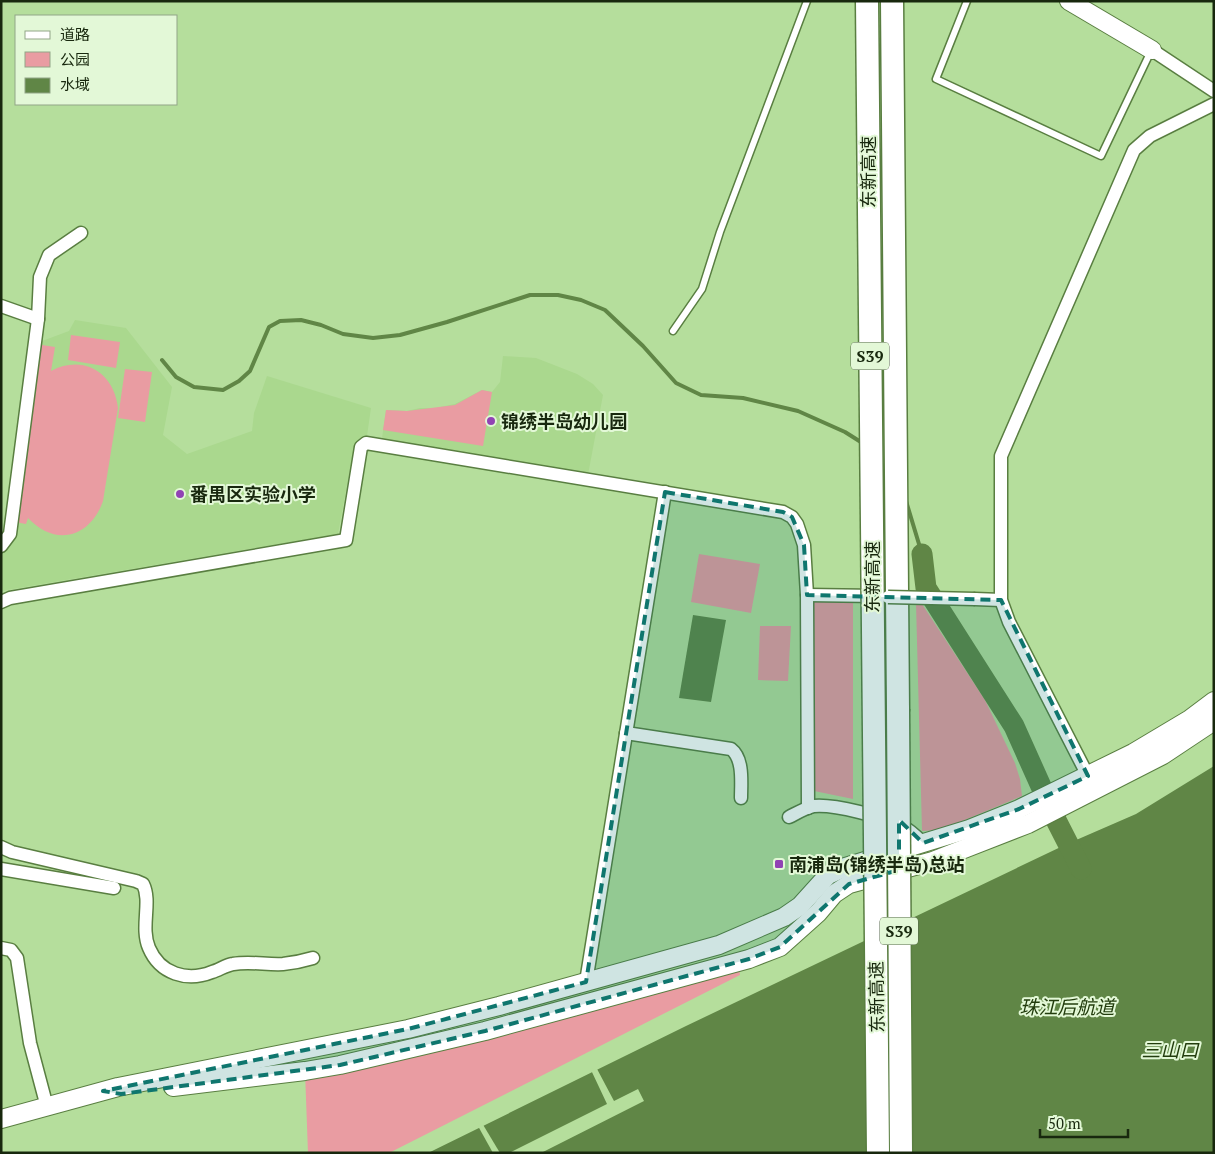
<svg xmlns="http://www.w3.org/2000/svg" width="1215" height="1154" viewBox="0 0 1215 1154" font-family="'PT Serif','Noto Sans SC',serif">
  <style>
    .built { fill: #aad88e }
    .green { fill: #e99ca2 }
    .water { fill: #608646 }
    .pier { fill: #b5de9c }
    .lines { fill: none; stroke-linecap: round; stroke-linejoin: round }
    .stream { stroke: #608646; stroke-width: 4 }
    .river { stroke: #608646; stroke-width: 21 }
    .lane-casing { stroke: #597e41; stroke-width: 9 }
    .street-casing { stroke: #597e41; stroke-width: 15 }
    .secondary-casing { stroke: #597e41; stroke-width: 20 }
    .highway-casing { stroke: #597e41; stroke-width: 25 }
    .lane { stroke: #fff; stroke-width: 6 }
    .street { stroke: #fff; stroke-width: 12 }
    .secondary { stroke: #fff; stroke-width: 18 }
    .highway { stroke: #fff; stroke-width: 22 }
    .street-bridge-casing { stroke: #597e41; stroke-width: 15; stroke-linecap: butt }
    .highway-bridge-casing { stroke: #597e41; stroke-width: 25; stroke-linecap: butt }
    .street-bridge { stroke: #fff; stroke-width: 12 }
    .highway-bridge { stroke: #fff; stroke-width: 22 }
    .marked { fill: #0f766e; fill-opacity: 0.2; stroke: #0f766e; stroke-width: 4; stroke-dasharray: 10 6; stroke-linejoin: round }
    .poi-dot { fill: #9143b4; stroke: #e3f8d7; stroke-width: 2 }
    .labels { text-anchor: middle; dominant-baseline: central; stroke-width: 4; stroke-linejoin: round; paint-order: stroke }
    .shield { fill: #e3f8d7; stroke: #55664a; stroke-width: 1 }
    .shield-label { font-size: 16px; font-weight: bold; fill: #18280e }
    .street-label { font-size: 18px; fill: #18280e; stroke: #e3f8d7 }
    .poi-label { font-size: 18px; font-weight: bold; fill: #18280e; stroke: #e3f8d7; text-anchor: start }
    .water-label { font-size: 19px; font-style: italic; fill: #223c0d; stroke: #e3f8d7 }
  </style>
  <rect width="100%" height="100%" fill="#b5de9c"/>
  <g class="built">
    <path d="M75 320 126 328 172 387 163 435 187 454 252 431 254 413 267 376 371 408 366 443 361 453 353 452 338 534 1 591V546L10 534 34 344 69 331Z"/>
    <path d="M503 356 536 358 577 374 593 384 603 395 587 480 381 445 386 410 407 411 420 408H436L455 404 482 390 492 392 500 382Z"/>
  </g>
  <g class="green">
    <path d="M71 335 120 342 116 368 68 360Z"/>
    <path d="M42 345 55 347 51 371C83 354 114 372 118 408L103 501C90 538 55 547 28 518L26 524 15 522Z"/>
    <path d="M125 369 152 372 145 422 118 418Z"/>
    <path d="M482 390 492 392 483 446 383 430 386 410 407 411 455 405Z"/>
    <path d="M699 554 760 564 751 613 691 602Z"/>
    <path d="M812 600 853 602V799L814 791Z"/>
    <path d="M916 604H922L985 700 1015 763 1020 779 1022 796 941 830 922 831Z"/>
    <path d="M760 626H791L788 681 758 680Z"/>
    <path d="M738 962 740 975 389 1153H308L305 1071Z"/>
  </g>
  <g class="water">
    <path d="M693 615 726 620 711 702 679 698Z"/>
    <path d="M1214 766V1153H428L686 1026 1067 844 1136 814Z"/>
  </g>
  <g class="pier">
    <path d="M596 1067 614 1101 638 1089 644 1101 541 1153H509L607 1104 591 1070Z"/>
    <path d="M482 1123 500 1153H493L478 1126Z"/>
  </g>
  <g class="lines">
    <g class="stream">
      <path d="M162 360 176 377 194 387 223 390 239 381 250 371 269 327 280 321 301 320 321 325 343 334 373 338 400 335 447 322 530 295H558L581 300 605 310 643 346 676 383 701 395 743 398 798 411 845 432 864 444"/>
      <path d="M906 501 922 554"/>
    </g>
    <path class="river" d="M922 554 926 588 1014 726 1057 822 1081 869"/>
    <g class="lane-casing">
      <g id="lane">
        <path d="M967 1 936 79 1101 156 1151 51"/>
        <path d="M673 331 702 289 720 232 807 1"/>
      </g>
    </g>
    <g class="street-casing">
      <g id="street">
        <path d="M1152 50 1214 91"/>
        <path d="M1 306 38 319"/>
        <path d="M1 546 10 534 38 319 40 277 49 255 81 233"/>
        <path d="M807 595 878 596"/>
        <path d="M975 599 1001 600"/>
        <path d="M1 602 10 598 346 540 361 447 366 443 783 512 792 517 797 524 804 545 807 595 808 808"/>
        <path d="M626 733 731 749C744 759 741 783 741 798"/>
        <path d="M1088 776 1009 622 1001 600V456L1134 150 1150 136 1214 104"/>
        <path d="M789 817C797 813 805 808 814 806 835 804 883 817 902 826 910 830 917 837 923 843"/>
        <path d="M1 847 12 852 136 881 143 884C152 902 140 927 149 948 160 974 187 982 212 972 219 970 226 965 233 964 250 961 267 965 283 964 293 963 303 961 313 958"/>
        <path d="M1 869 114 888"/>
        <path d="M1 948 11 950 17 958 30 1043 47 1107"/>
        <path d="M586 982 665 492"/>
      </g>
    </g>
    <g class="secondary-casing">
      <g id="secondary">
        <path d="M1069 1 1152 50"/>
        <path d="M173 1087 305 1071 340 1065 485 1031 749 959 780 947 818 913 834 894 849 884 933 861 1028 824 1163 755 1214 721"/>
        <path d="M1 1119 118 1087 408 1029 499 1006 719 945 784 917 800 906 828 875 845 867 969 829 1019 809 1133 753 1190 719 1214 701"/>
      </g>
    </g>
    <g class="highway-casing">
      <path id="highway" d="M892 1 898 709"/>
    </g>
    <use href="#lane" class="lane"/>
    <use href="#street" class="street"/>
    <use href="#secondary" class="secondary"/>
    <use href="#highway" class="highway"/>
    <g class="street-bridge-casing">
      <path id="street-bridge" d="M888 597 975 599"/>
    </g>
    <g class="highway-bridge-casing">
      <g id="highway-bridge">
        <path d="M867 1 878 1153"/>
        <path d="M898 709 901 1153"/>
      </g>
    </g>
    <use href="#street-bridge" class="street-bridge"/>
    <use href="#highway-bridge" class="highway-bridge"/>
  </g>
  <path class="marked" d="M665 492 783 512 792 517 804 545 807 595 1001 600 1088 776 1019 809 923 843 899 820V870L849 884 780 947 749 959 485 1031 340 1065 121 1094 103 1091 408 1029 586 982Z"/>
  <g class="poi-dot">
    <circle cx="491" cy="421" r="5"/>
    <circle cx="180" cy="494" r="5"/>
    <rect x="774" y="859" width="10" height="10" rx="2.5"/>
  </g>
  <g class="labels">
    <g class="shield">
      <rect x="851" y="342.5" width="38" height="27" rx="4"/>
      <rect x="880" y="917.5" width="38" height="27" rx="4"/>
    </g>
    <g class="shield-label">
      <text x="870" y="356">S39</text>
      <text x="899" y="931">S39</text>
    </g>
    <g class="street-label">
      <text transform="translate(868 172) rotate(-90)">东新高速</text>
      <text transform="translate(872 577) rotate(-90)">东新高速</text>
      <text transform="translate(876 997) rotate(-91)">东新高速</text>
    </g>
    <g class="poi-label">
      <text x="501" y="421">锦绣半岛幼儿园</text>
      <text x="190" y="494">番禺区实验小学</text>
      <text x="789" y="864">南浦岛(锦绣半岛)总站</text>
    </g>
    <g class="water-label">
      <text x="1067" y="1006">珠江后航道</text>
      <text x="1170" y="1049">三山口</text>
    </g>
  </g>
  <rect width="1215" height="1154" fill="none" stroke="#18280e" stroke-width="5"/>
  <rect x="15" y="15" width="162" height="90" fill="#e3f8d7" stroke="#92a587"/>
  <rect x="25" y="31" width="25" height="8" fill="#ffffff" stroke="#92a587"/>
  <text x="60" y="40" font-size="15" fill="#18280e">道路</text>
  <rect x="25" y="52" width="25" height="15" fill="#e99ca2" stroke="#92a587"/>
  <text x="60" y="65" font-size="15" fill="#18280e">公园</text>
  <rect x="25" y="78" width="25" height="15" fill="#608646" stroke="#92a587"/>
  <text x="60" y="90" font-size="15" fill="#18280e">水域</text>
  <path d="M1040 1129v8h88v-8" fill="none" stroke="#18280e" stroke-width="2.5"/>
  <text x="1048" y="1129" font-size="15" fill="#18280e" stroke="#e3f8d7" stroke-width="4" paint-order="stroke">50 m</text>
</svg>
